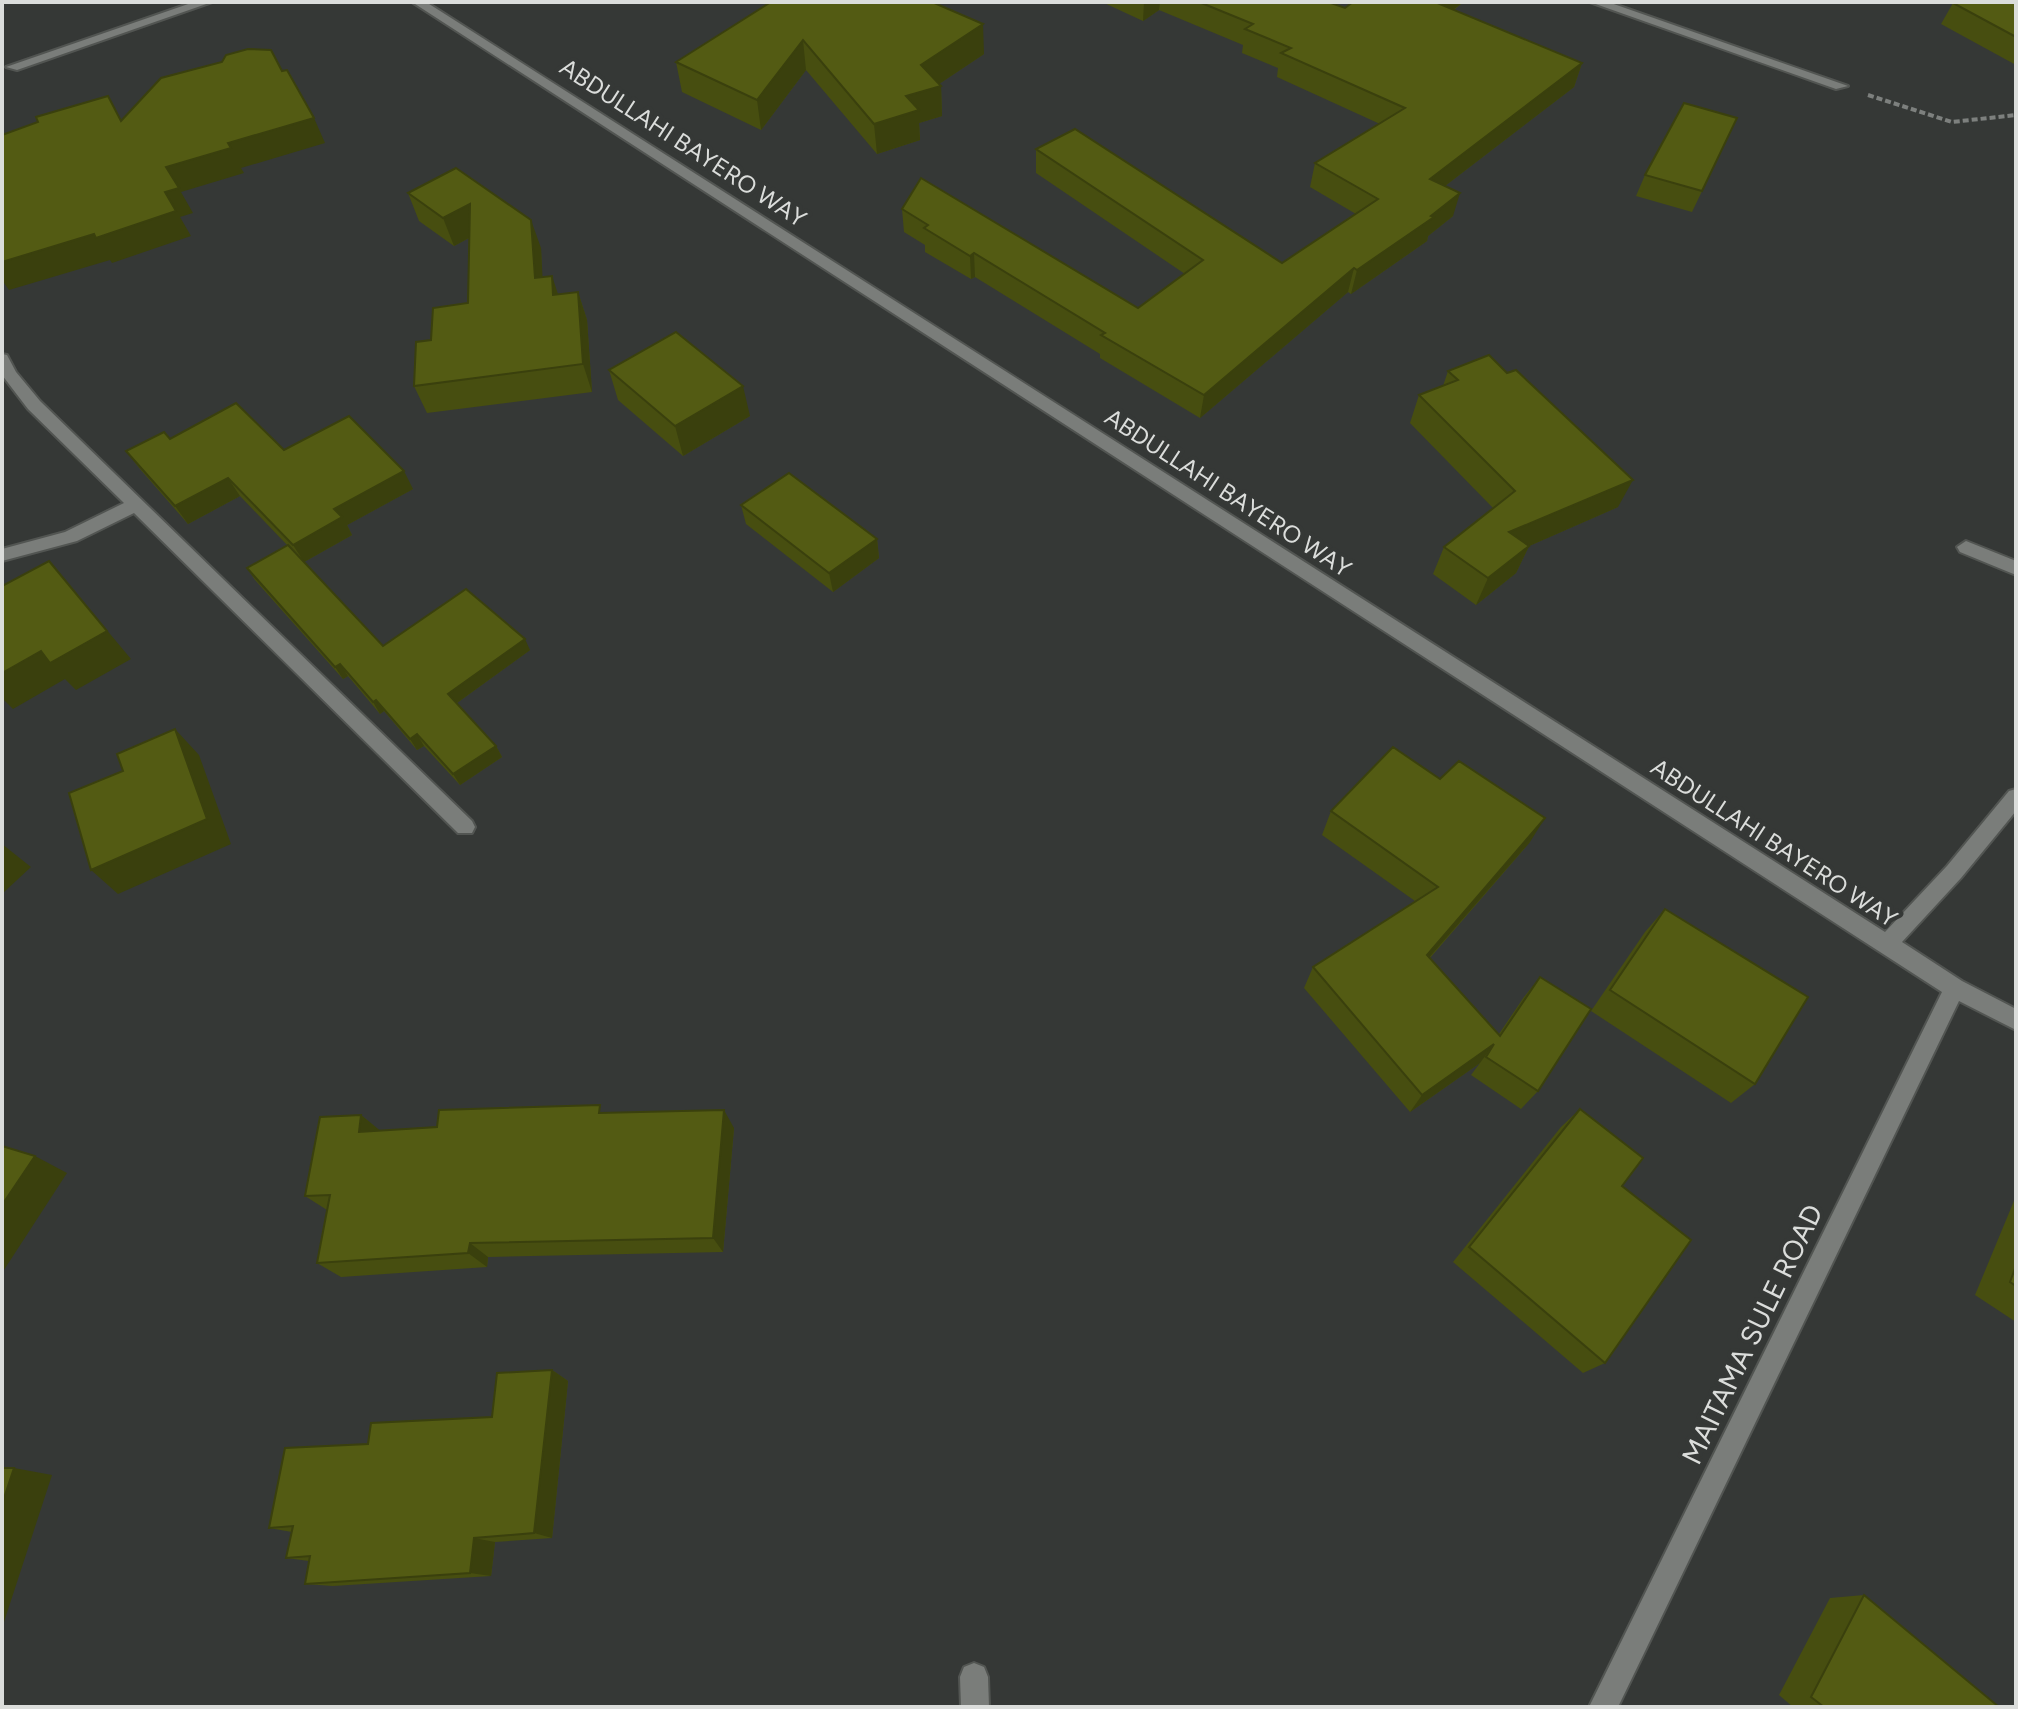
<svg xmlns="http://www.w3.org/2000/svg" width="2018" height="1709" viewBox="0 0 2018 1709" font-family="Figtree,sans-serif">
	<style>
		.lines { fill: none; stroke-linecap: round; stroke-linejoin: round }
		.minor-casing { stroke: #525552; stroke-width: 4 }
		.path { stroke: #7d807e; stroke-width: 4; stroke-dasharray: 6 3; stroke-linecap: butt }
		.minor { fill: #7a7d7a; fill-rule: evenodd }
		.wall { fill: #474e10 }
		.shaded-wall { fill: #3a400d }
		.building { fill: #535b13; stroke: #3a400d; stroke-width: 2 }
		.labels { text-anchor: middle; stroke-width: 8; stroke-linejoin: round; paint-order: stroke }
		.street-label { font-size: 24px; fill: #dbdddb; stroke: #353836 }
		.near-street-label { font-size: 28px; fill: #dbdddb; stroke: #353836 }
	</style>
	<rect width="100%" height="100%" fill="#353836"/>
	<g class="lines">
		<g class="minor-casing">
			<g id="minor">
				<polygon points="194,2 212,2 17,70 6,67"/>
				<polygon points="412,2 426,2 1885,932 1947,866 2009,791 2016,789 2016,811 1961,878 1902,942 1962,981 2016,1009 2016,1030 1959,1001 1618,1707 1589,1707 1942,992"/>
				<polygon points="1590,2 1608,2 1848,86 1836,89"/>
				<polygon points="2,354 7,355 16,372 40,401 472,821 475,827 472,833 458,833 134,513 77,541 2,561 2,549 65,532 124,503 28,409 2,375"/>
				<polygon points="1966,541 2016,561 2016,575 1960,552 1957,547"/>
				<polygon points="974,1663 984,1667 988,1677 989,1707 961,1707 960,1677 964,1667"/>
			</g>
		</g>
		<polyline class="path" points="1868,95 1952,122 2016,115"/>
		<use href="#minor" class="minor"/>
	</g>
	<g class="wall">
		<polygon points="771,2 984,54 939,84 941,86 942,116 919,123 920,140 877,154 806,70 761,130 682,92 676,62"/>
		<polygon points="1102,2 1328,2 1345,8 1353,2 1462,2 1461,4 1454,10 1582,63 1574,87 1445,186 1453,216 1428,236 1427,241 1351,294 1348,292 1200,418 1100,358 1100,354 975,277 971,279 925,252 925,245 904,232 902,209 1138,308 1185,274 1036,173 1036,149 1282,263 1356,214 1310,187 1315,163 1380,124 1277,77 1278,68 1242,53 1243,45 1159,10 1143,21"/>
		<polygon points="2016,2 2016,65 1941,24 1953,3"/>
		<polygon points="1737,118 1692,212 1636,196 1645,175"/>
		<polygon points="408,193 541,248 542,277 558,294 578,292 587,320 592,392 427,413 414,386 431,340 468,303 469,238 454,246 419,221"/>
		<polygon points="609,370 750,416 683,456 618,400"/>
		<polygon points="1448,371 1618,507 1529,546 1516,573 1476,605 1433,574 1444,547 1493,508 1410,423 1419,395 1443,386"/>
		<polygon points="170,439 413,489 347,525 352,535 304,562 383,646 530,650 457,703 496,746 502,757 460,785 424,746 417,750 384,711 380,714 348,676 343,679 255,580 247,568 288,546 240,496 188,524 140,469 126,451"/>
		<polygon points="741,505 877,539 879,558 833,592 746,524"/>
		<polygon points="1331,811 1530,842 1430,958 1499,1034 1524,997 1540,977 1538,1091 1521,1109 1471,1075 1480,1063 1410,1112 1304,988 1313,967 1415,901 1322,835"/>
		<polygon points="1665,909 1755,1084 1731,1103 1591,1011 1645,932"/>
		<polygon points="1580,1109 1605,1363 1583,1373 1453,1262 1561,1127"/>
		<polygon points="605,1113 734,1128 723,1252 488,1257 487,1267 341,1277 317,1263 327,1210 305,1196 361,1115 380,1131"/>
		<polygon points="2016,1196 2016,1322 1975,1295"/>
		<polygon points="552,1370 568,1381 552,1538 495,1542 491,1576 333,1586 305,1584 309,1561 286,1558 292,1532 269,1528 368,1444 492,1417"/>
		<polygon points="1864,1595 1999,1707 1793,1707 1779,1695 1830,1598"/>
	</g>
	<g class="shaded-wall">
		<polygon points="1144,2 1160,2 1159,10 1143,21"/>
		<polygon points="1438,2 1462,2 1461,4 1431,26"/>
		<polygon points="983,24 984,54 933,88 941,86 942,116 919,123 920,140 877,154 874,124 906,96 921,65"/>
		<polygon points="803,40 806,70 761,130 757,100"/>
		<polygon points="1582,63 1574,87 1424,202 1430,179"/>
		<polygon points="314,118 325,143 241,168 244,173 181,192 193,213 180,217 191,236 112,263 110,260 9,290 2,280 2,262 165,192 166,167 228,143"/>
		<polygon points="1460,193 1453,216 1428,236 1427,241 1351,294 1357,270 1431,216"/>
		<polygon points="470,204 480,232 454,246 443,218"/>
		<polygon points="531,220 541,248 544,305 535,278"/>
		<polygon points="974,253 975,277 971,279 970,256"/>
		<polygon points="1354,268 1348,292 1200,418 1204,395"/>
		<polygon points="552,276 561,303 553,295"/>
		<polygon points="578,292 587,320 592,392 583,364"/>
		<polygon points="743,386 750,416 683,456 675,426"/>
		<polygon points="404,471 413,489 347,525 352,535 304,562 293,545 334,509"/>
		<polygon points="228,478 240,496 188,524 175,506"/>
		<polygon points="1633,480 1618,507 1497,560 1509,532"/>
		<polygon points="877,539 879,558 833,592 829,573"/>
		<polygon points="1529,546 1516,573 1476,605 1488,578"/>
		<polygon points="49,561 131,659 76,690 65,679 13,709 2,698 2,673"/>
		<polygon points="525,639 530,650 454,705 448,694"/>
		<polygon points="340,664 348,676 343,679 335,667"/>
		<polygon points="376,700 384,711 380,714 373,702"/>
		<polygon points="175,729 199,755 231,844 118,894 91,870"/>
		<polygon points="417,734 424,746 417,750 410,739"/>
		<polygon points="496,746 502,757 460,785 453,774"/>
		<polygon points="1545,818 1530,842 1414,975 1427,955"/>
		<polygon points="2,844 31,867 2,894"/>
		<polygon points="1494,1044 1480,1063 1410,1112 1422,1095"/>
		<polygon points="724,1110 734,1128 723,1252 713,1238"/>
		<polygon points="361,1115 383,1133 359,1132"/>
		<polygon points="35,1156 67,1173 2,1273 2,1205"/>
		<polygon points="470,1243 488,1257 487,1267 468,1253"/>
		<polygon points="552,1370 568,1381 552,1538 534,1533"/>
		<polygon points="14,1468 52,1475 2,1628 2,1504"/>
		<polygon points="474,1538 495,1542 491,1576 470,1573"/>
	</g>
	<g class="building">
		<polygon points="771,2 932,2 983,24 921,65 941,86 906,96 919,110 874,124 803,40 757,100 676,62"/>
		<polygon points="1199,2 1328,2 1345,8 1353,2 1438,2 1437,3 1582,63 1430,179 1460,193 1431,216 1434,217 1357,270 1354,268 1204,395 1101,335 1105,333 974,253 970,256 924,228 928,225 902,209 921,178 1138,308 1203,260 1036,149 1075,129 1282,263 1378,199 1315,163 1405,108 1281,53 1291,48 1245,29 1253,24"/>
		<polygon points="1955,2 2016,2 2016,37 1953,3"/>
		<polygon points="248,49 271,50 282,71 287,70 314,118 228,143 231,148 166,167 179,188 165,192 176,211 96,238 94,234 2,262 2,135 38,122 36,117 108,96 121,121 161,78 222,62 226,55"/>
		<polygon points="1684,103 1737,118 1702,191 1645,175"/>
		<polygon points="456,168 531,220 535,278 552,276 553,295 578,292 583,364 414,386 416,342 431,340 433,308 468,303 470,204 443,218 408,193"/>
		<polygon points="676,332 743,386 675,426 609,370"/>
		<polygon points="1489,355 1507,373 1516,370 1633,480 1509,532 1529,546 1488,578 1444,547 1515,491 1419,395 1458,380 1448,371"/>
		<polygon points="236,403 284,450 349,416 404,471 334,509 342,517 293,545 228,478 175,506 126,451 164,432 170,439"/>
		<polygon points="789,473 877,539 829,573 741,505"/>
		<polygon points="288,545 383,646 466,589 525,639 448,694 496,746 453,774 417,734 410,739 376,700 373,702 340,664 335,667 247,568"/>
		<polygon points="49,561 107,631 50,663 41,651 2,673 2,586"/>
		<polygon points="175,729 207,819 91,870 69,793 123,771 117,754"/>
		<polygon points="1393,747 1440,779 1459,761 1545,818 1427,955 1500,1036 1540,977 1591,1009 1538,1091 1486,1057 1494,1044 1422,1095 1313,967 1438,887 1331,811"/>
		<polygon points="1665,909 1808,997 1755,1084 1610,990"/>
		<polygon points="600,1105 599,1113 724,1110 713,1238 470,1243 468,1253 317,1263 330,1195 305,1196 320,1117 361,1115 359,1132 437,1127 439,1110"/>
		<polygon points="1580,1109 1643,1158 1622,1186 1691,1240 1605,1363 1469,1247"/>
		<polygon points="2,1146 35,1156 2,1205"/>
		<polygon points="2016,1266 2016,1286 2010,1282"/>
		<polygon points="552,1370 534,1533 474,1538 470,1573 305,1584 310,1556 286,1558 293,1526 269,1528 285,1448 368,1444 371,1423 492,1417 497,1373"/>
		<polygon points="2,1468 14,1468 2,1504"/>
		<polygon points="1864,1595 1999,1707 1824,1707 1811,1697"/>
	</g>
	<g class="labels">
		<g class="street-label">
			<text transform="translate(683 143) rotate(33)" y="8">ABDULLAHI BAYERO WAY</text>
			<text transform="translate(1228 493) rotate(33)" y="8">ABDULLAHI BAYERO WAY</text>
			<text transform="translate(1774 843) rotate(33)" y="8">ABDULLAHI BAYERO WAY</text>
		</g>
		<g class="near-street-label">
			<text transform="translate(1752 1334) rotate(-64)" y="10">MAITAMA SULE ROAD</text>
		</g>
	</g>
	<rect width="2018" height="1709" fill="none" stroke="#dbdddb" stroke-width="8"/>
</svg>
